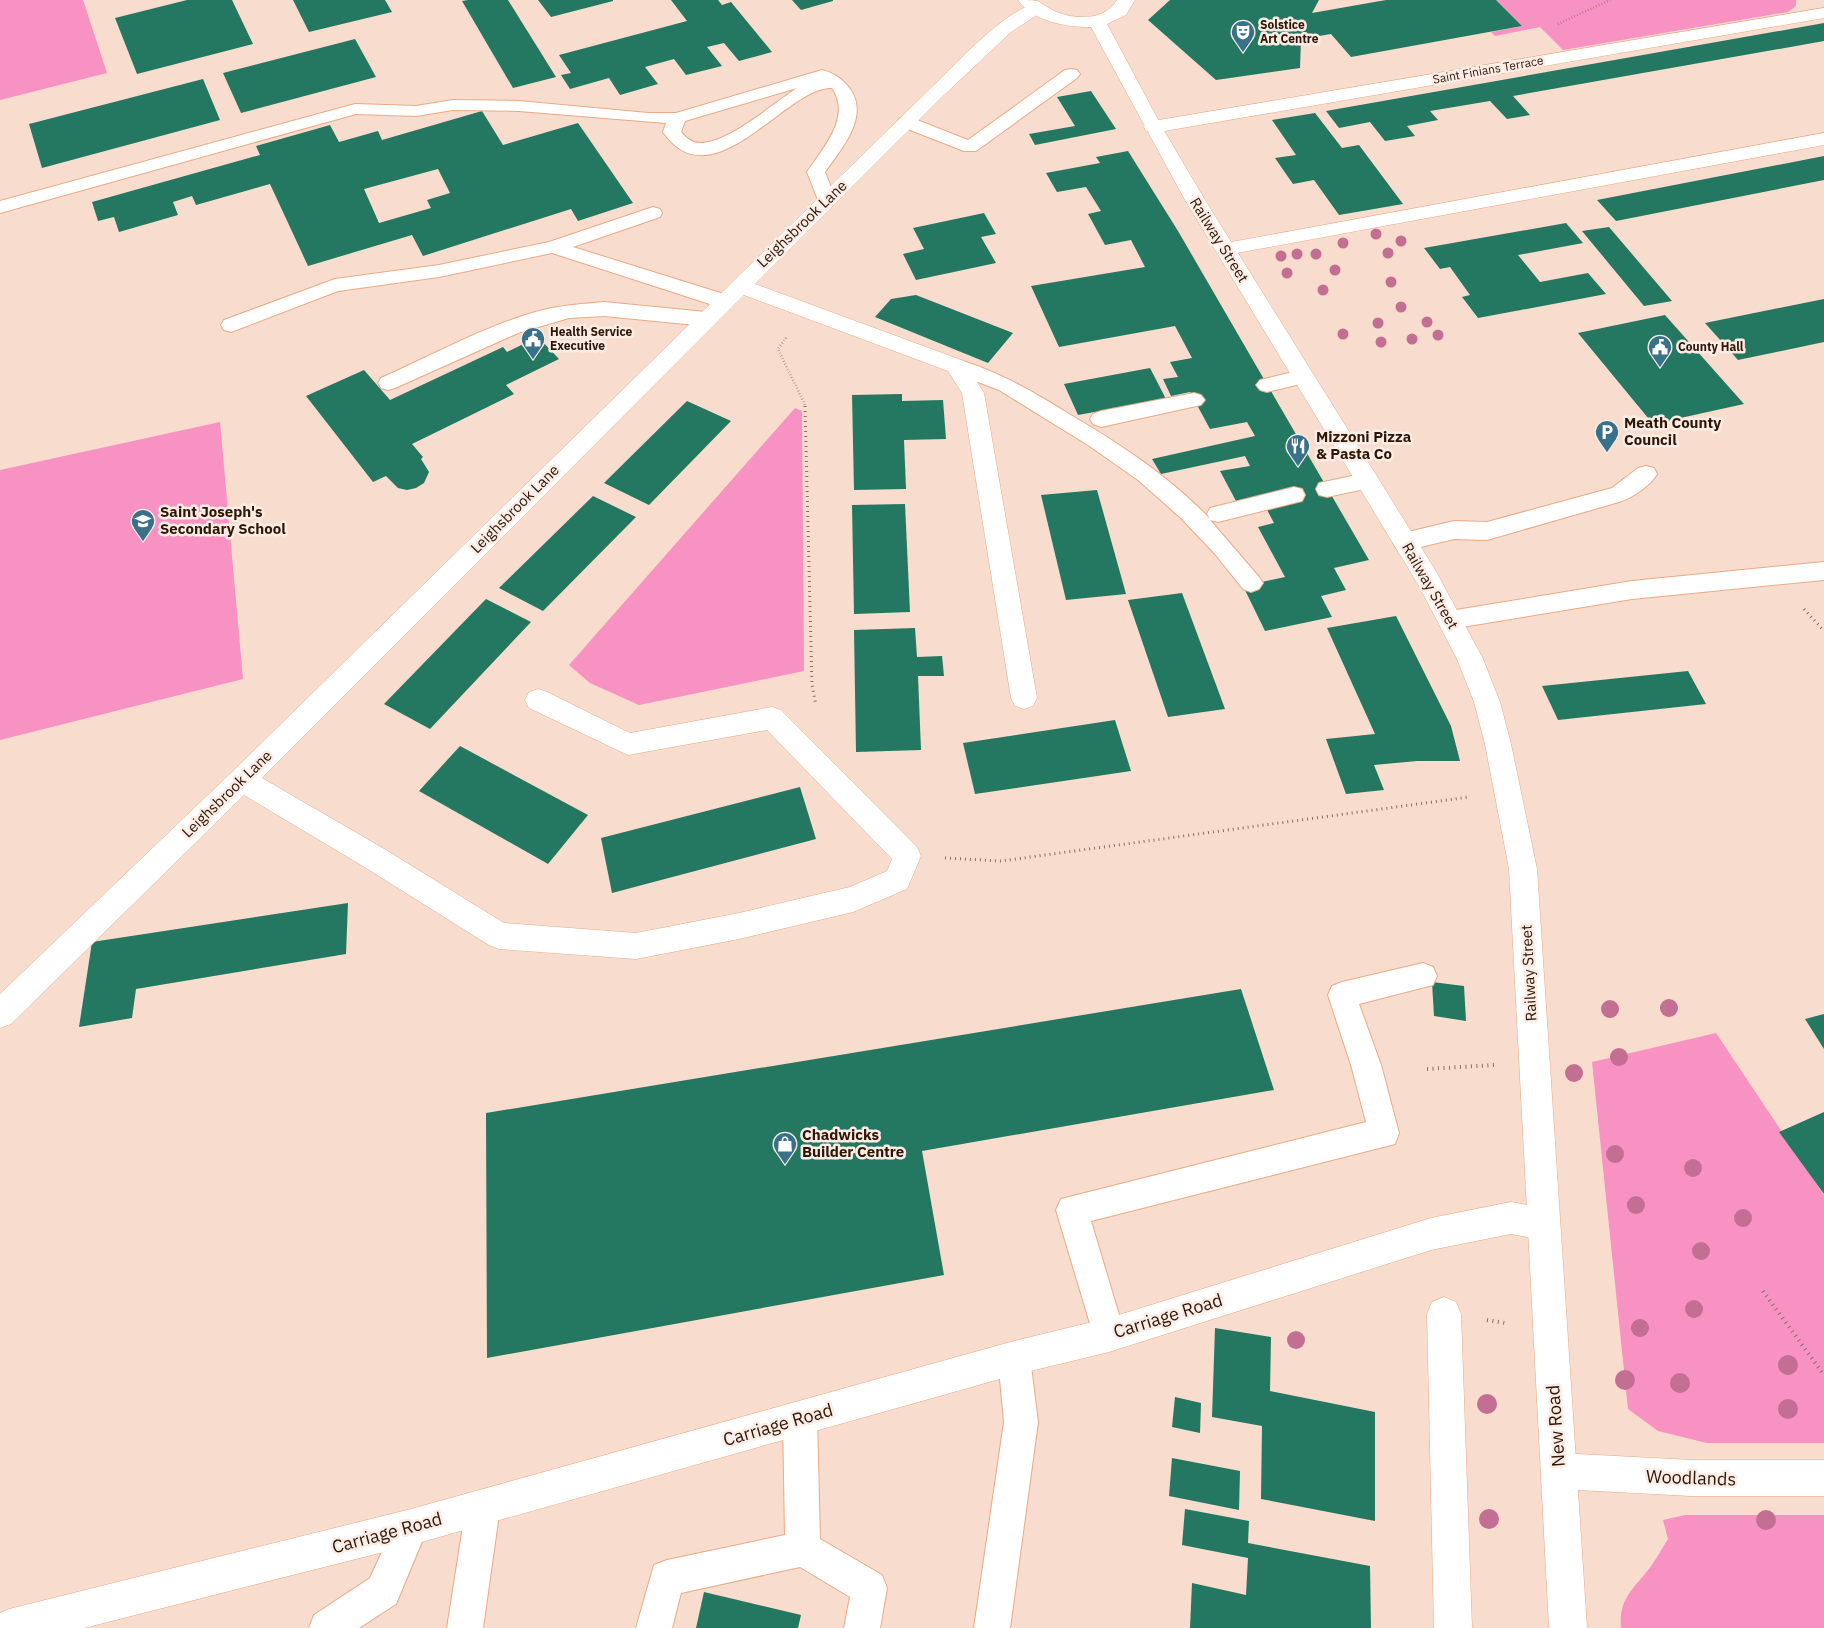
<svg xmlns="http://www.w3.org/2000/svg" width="1824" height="1628" viewBox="0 0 1824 1628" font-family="'IBM Plex Sans',sans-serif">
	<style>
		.green { fill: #f792c2 }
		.building { fill: #247760; fill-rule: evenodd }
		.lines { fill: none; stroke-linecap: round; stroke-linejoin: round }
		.service-casing { stroke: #ebaa84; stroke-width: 2 }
		.minor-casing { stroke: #ebaa84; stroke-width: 1 }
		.tertiary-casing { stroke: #ebaa84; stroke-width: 1 }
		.secondary-casing { stroke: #ebaa84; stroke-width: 1 }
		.path-far2 { stroke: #8a7061; stroke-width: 2.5; stroke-dasharray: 0.5 2.5; stroke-linecap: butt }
		.path-far1 { stroke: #8a7061; stroke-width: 3; stroke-dasharray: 1 4; stroke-linecap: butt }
		.path { stroke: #8a7061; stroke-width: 4; stroke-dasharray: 1 4.5; stroke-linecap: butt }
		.service { fill: #fff; fill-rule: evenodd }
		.minor { fill: #fff; fill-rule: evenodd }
		.tertiary { fill: #fff; fill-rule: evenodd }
		.secondary { fill: #fff; fill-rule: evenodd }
		.tree { fill: #c36f93 }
		.labels { text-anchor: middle; stroke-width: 5; stroke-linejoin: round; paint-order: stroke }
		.far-poi-label { font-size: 12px; font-weight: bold; fill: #2e1607; stroke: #fbede5; text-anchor: start }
		.far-street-label { font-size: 12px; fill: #2e1607; stroke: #fbede5 }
		.street-label { font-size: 15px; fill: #2e1607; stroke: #fbede5 }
		.poi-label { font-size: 15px; font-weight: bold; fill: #2e1607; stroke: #fbede5; text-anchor: start }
		.near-street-label { font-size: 18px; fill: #2e1607; stroke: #fbede5 }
	</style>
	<rect width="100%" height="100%" fill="#f8dccd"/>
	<g class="green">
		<polygon points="0,0 83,0 107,73 0,100"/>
		<polygon points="1496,0 1796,0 1796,6 1788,12 1563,50 1540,27 1495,36 1491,32 1522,26"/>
		<polygon points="795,408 802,411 804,671 639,705 590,683 569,665"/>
		<polygon points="220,422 243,679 0,740 0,470"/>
		<polygon points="1716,1033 1824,1195 1824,1443 1707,1443 1658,1431 1628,1409 1592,1062"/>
		<path d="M 1685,1515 L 1824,1515 L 1824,1628 L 1621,1628 C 1618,1598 1635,1588 1651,1566 C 1657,1558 1662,1548 1668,1539 L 1663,1520 Z"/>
	</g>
	<g class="building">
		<polygon points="187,0 232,0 253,44 137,74 115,18"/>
		<polygon points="293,0 385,0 392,12 309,32"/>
		<polygon points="468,0 508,0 556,77 513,88 462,1"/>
		<polygon points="538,0 613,0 613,1 551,17"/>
		<polygon points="671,0 718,0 722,5 731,2 772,52 739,61 724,43 707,47 722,66 686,75 674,59 645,67 658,84 620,95 609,78 570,89 561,75 571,73 559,55 687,21"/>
		<polygon points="792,0 833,0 833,1 801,10"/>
		<polygon points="1170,0 1319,0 1312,13 1386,0 1496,0 1522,26 1351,57 1331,34 1301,39 1300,68 1216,80 1148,20"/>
		<polygon points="1824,23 1824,41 1513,96 1530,115 1507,119 1490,101 1430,111 1438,120 1407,126 1415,136 1385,141 1370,122 1339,128 1326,111"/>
		<polygon points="355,39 376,77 241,113 223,73"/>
		<polygon points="203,79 220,120 42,168 29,124"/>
		<polygon points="1091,91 1116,129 1035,145 1029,134 1075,126 1057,97"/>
		<path d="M 482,111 L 503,145 L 578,123 L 633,203 L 578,221 L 571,209 L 423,256 L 412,235 L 308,266 L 270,184 L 196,205 L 192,196 L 173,202 L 178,215 L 119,232 L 114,217 L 98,221 L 92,202 L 260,155 L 256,146 L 330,125 L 339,142 L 378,131 L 382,140 ZM 438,169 L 450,193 L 427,200 L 431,208 L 379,223 L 364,189 Z"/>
		<polygon points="1315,113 1342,148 1359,145 1403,204 1339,215 1314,180 1293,184 1275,158 1296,155 1272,120"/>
		<polygon points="1128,151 1178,231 1369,560 1334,568 1346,590 1321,596 1332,617 1265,631 1243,586 1285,577 1258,527 1274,523 1265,506 1290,490 1236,501 1220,471 1250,466 1245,456 1161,474 1152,459 1255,436 1247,422 1210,429 1190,392 1171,396 1163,379 1178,377 1170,362 1192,358 1175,326 1059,347 1031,286 1145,267 1131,240 1105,245 1088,214 1101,211 1086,187 1057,192 1046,173 1100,163 1096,157"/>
		<polygon points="1824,156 1824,180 1616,221 1597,200"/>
		<polygon points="984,213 996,234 981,237 996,263 916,280 903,254 924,249 913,228"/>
		<polygon points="1566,223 1583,243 1518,255 1540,282 1588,273 1606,294 1478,318 1462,297 1470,295 1450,267 1440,269 1424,248"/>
		<polygon points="1609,227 1672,301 1644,306 1582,231"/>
		<polygon points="916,295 1013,333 988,363 875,317 891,299"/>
		<polygon points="1824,299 1824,342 1738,360 1705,323"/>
		<polygon points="1665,315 1744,404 1653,424 1578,333"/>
		<polygon points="538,337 559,359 506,385 514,394 412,444 423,457 421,459 429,472 424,483 416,488 407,490 398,488 386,476 373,482 306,396 364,370 390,400 503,347 507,352"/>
		<polygon points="1150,368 1166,399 1078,415 1064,384"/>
		<polygon points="902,394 902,401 943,400 946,439 904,440 906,489 854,490 852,395"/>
		<polygon points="687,401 731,421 649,505 604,483"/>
		<polygon points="1097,490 1126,594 1066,600 1041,495"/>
		<polygon points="593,496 636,517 543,611 499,588"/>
		<polygon points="905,504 910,612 854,614 852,505"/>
		<polygon points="1182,593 1225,709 1168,717 1128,600"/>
		<polygon points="486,599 531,622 430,729 384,704"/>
		<polygon points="1396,616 1451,726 1460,761 1417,761 1374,765 1384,790 1346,794 1326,739 1375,734 1327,628"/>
		<polygon points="915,628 917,657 942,656 944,676 918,676 921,750 856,752 854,630"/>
		<polygon points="1688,671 1706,704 1558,720 1542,686"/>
		<polygon points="1115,720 1131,771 975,794 963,743"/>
		<polygon points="460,746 588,815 548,864 419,791"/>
		<polygon points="800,787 816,839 612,893 601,838"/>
		<polygon points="348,903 346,954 136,989 132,1018 79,1027 92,942"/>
		<polygon points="1432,982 1464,986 1466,1021 1434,1016"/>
		<polygon points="1241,989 1274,1090 922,1151 944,1275 487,1358 486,1113"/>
		<polygon points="1824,1014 1824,1049 1805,1019"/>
		<polygon points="1824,1112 1824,1194 1779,1132"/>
		<polygon points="1215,1328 1271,1337 1270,1391 1375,1412 1375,1521 1261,1499 1262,1426 1212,1417"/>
		<polygon points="1175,1397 1201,1403 1200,1433 1172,1427"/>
		<polygon points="1172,1458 1240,1471 1239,1510 1169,1496"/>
		<polygon points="1185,1509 1249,1521 1248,1543 1370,1566 1371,1628 1190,1628 1192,1583 1246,1595 1248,1558 1182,1545"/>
		<polygon points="704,1592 801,1615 798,1628 696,1628"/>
	</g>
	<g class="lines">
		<g class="service-casing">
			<g id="service">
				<polygon points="1071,69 1077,70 1080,74 1077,78 976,151 964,151 900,126 897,122 900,118 912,118 968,140 1065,70"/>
				<path d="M 822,70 C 834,73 843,79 850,89 C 870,117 841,149 825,172 L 836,200 L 834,204 L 820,204 L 818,200 L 807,172 C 823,148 852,117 832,88 C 786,86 713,204 663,132 L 666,123 L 519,111 L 453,110 L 416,116 L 356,114 L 0,213 L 0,201 L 355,104 L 416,106 L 453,100 L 519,101 L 648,113 L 676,113 ZM 797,88 C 772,104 729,143 700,143 C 692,143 686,138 681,132 L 685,121 Z"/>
				<polygon points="653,207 660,209 662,213 660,217 573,247 730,296 733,301 730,306 723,308 716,306 552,253 439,277 338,291 231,332 224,330 221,325 224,320 335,279 439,265 549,242"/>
				<path d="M 604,302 L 706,312 L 713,314 L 716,319 L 713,324 L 706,326 L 604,316 L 569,318 L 518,333 L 395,388 L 388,390 L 381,388 L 378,383 L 381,378 C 433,355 488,324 543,310 C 563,305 583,304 604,302 Z"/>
				<path d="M 956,359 C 998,371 1032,391 1069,414 C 1120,444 1169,476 1210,519 L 1207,514 L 1210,508 L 1294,487 L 1302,489 L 1305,495 L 1302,501 L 1218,522 L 1210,520 L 1259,577 L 1263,583 L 1259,589 L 1251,592 L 1243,589 L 1215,554 L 1181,518 L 1138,480 L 1088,445 L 999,390 L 949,371 L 946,366 L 949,361 Z"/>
				<polygon points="1302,370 1309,372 1312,377 1309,382 1267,392 1260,390 1256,385 1260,380"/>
				<polygon points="1194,393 1201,395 1205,400 1201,405 1101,427 1093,424 1090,419 1093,414 1101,411"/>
				<path d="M 1646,466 L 1654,468 L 1657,474 C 1650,486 1632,498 1619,502 L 1487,540 L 1454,539 L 1404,551 L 1396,548 L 1393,542 L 1396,536 L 1404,533 L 1454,521 L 1487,522 L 1612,488 L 1638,468 Z"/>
				<polygon points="1366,473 1374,475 1377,481 1374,487 1327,497 1319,495 1316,489 1319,483"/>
				<polygon points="1824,562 1824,580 1632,599 1450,629 1442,627 1438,620 1442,613 1450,611 1632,581"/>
				<polygon points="1423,963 1433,967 1437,976 1433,985 1359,1004 1381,1065 1399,1133 1395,1144 1091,1221 1125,1335 1121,1347 1109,1351 1097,1347 1056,1210 1061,1199 1366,1122 1351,1065 1328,995 1332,986 1342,982"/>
				<polygon points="1014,1342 1026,1346 1030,1358 1038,1422 1010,1628 974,1628 1004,1422 998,1358 1002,1346"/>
				<polygon points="800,1402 812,1407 817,1419 820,1539 882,1575 887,1588 880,1628 844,1628 850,1597 800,1567 681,1593 672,1628 636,1628 654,1565 667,1560 785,1535 783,1419 788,1407"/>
				<polygon points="483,1490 495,1495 500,1507 483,1628 447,1628 466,1507 471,1495"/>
				<polygon points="411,1510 423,1515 428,1527 396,1604 359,1628 309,1628 314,1615 370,1578 399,1515"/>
			</g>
		</g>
		<g class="minor-casing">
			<g id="minor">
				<path d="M 1034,4 L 1040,5 L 1043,9 L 1040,13 L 1011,32 L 944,95 L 755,284 L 964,361 L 984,393 L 1037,698 L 1033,706 L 1024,709 L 1015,706 L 1011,698 L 962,393 L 948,371 L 744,295 L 262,778 L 386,850 L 504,923 L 636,933 L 739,913 L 850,887 L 887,871 L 892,859 L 767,730 L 628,755 L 529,708 L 525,700 L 529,692 L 538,689 L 547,692 L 630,733 L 772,707 L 781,710 L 917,847 L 921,856 L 907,889 L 853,912 L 739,939 L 636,959 L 499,949 L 489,945 L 366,868 L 244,795 L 11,1024 L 0,1028 L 0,994 L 232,772 L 932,87 C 956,64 1003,12 1034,4 Z"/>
				<polygon points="1824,8 1824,18 1153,133 1146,131 1144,127 1146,123 1153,121"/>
				<polygon points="1824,133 1824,145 1226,255 1219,254 1216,249 1219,244 1226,243"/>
				<polygon points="1444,1297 1456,1302 1461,1314 1472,1628 1434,1628 1427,1314 1432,1302"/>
				<polygon points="1559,1453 1691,1460 1824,1460 1824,1496 1691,1496 1559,1489 1546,1484 1541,1471 1546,1458"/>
			</g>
		</g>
		<g class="tertiary-casing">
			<polygon id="tertiary" points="1511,1202 1543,1208 1555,1212 1559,1224 1555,1236 1543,1240 1511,1234 1431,1250 1109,1352 1014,1375 411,1545 84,1628 0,1628 0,1613 9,1609 411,1509 1014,1341 1109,1318 1431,1218"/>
		</g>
		<g class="secondary-casing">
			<path id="secondary" d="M 1018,0 C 1024,0 1033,0 1038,1 C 1043,4 1048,8 1054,11 C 1075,20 1105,21 1117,0 L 1135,0 L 1126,15 L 1107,24 L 1162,127 L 1205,200 L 1437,573 L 1483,659 L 1500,702 L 1511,744 L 1537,869 L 1587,1628 L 1549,1628 L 1509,869 L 1485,744 L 1474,702 L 1457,659 L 1419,586 L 1185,200 L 1091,27 C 1066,27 1034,22 1018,0 Z"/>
		</g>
		<g class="path-far2">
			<polyline points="1558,24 1610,0"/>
			<polyline points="786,338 778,349 806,407"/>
		</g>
		<g class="path-far1">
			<polyline points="805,406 812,685 816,705"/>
			<polyline points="1804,609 1824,631"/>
			<polyline points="945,858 1001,861 1469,797"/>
		</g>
		<g class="path">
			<polyline points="1427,1069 1494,1065"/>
			<polyline points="1763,1291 1824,1375"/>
			<polyline points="1487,1320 1505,1323"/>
		</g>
		<use href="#service" class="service"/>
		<use href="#minor" class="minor"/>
		<use href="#tertiary" class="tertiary"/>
		<use href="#secondary" class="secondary"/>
	</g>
	<g class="tree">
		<circle cx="1376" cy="234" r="5.5"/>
		<circle cx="1401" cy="241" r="5.5"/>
		<circle cx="1343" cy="243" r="5.5"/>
		<circle cx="1388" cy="253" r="5.5"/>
		<circle cx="1297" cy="254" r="5.5"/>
		<circle cx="1316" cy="254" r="5.5"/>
		<circle cx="1281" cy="256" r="5.5"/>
		<circle cx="1335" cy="270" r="5.5"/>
		<circle cx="1287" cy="273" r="5.5"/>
		<circle cx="1391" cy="282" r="5.5"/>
		<circle cx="1323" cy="290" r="5.5"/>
		<circle cx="1401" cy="307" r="5.5"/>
		<circle cx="1427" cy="322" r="5.5"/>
		<circle cx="1378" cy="323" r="5.5"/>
		<circle cx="1343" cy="334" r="5.5"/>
		<circle cx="1438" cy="335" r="5.5"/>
		<circle cx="1412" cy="339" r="5.5"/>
		<circle cx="1381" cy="342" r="5.5"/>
		<circle cx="1669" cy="1008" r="9"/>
		<circle cx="1610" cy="1009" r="9"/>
		<circle cx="1619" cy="1057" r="9"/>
		<circle cx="1574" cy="1073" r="9"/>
		<circle cx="1615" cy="1154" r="9"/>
		<circle cx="1693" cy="1168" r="9"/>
		<circle cx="1636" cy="1205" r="9"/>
		<circle cx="1743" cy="1218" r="9"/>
		<circle cx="1701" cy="1251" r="9"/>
		<circle cx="1694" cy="1309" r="9"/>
		<circle cx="1640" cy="1328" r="9"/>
		<circle cx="1296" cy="1340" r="9"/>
		<circle cx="1788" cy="1365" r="10"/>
		<circle cx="1625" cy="1380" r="10"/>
		<circle cx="1680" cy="1383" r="10"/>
		<circle cx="1487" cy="1404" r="10"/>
		<circle cx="1788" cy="1409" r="10"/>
		<circle cx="1489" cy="1519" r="10"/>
		<circle cx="1766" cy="1520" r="10"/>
	</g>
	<defs>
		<g id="theatre-pin" transform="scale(1.25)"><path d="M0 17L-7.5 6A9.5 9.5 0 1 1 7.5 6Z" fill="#39718b" stroke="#fbede5"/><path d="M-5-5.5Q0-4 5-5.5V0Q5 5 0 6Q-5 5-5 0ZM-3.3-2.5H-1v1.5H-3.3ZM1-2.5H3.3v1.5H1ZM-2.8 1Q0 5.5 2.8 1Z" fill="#fff"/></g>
		<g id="civic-pin" transform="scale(1.25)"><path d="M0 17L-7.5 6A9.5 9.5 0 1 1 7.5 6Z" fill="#39718b" stroke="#fbede5"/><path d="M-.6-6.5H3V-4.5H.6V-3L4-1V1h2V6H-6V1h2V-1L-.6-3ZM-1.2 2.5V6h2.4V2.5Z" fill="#fff"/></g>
		<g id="parking-pin" transform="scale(1.25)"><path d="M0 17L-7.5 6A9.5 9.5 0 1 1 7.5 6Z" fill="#39718b" stroke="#fbede5"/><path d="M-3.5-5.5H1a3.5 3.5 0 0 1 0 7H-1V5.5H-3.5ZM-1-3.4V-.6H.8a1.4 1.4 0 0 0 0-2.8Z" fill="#fff"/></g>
		<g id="restaurant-pin" transform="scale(1.25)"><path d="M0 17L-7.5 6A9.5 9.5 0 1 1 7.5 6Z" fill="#39718b" stroke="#fbede5"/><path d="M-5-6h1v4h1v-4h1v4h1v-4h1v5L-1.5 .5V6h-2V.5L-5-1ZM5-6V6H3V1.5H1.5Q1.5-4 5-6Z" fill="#fff"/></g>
		<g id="school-pin" transform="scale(1.25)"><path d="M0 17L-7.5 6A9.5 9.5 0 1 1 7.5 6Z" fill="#39718b" stroke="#fbede5"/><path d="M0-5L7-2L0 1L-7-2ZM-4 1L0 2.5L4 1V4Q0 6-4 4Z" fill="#fff"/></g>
		<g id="shop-pin" transform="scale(1.25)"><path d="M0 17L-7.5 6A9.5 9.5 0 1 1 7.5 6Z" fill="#39718b" stroke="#fbede5"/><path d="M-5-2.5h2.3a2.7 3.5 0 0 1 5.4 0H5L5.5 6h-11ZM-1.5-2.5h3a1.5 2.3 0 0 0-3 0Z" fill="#fff"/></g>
	</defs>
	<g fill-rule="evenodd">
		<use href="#theatre-pin" x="1243" y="32"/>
		<use href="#civic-pin" x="533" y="339"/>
		<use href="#civic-pin" x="1660" y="347"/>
		<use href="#parking-pin" x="1607" y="432"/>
		<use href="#restaurant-pin" x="1298" y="446"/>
		<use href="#school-pin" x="143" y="521"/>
		<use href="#shop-pin" x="785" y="1144"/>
	</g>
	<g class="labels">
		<g class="far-poi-label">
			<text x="1260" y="29">Solstice<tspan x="1260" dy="14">Art Centre</tspan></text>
			<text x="550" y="336">Health Service<tspan x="550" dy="14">Executive</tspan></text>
			<text x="1678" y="351">County Hall</text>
		</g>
		<g class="far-street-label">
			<text transform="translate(1488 70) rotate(-10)" y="4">Saint Finians Terrace</text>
		</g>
		<g class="street-label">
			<text transform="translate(802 224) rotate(-44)" y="5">Leighsbrook Lane</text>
			<text transform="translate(1219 240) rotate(58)" y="5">Railway Street</text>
			<text transform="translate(515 509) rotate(-45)" y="5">Leighsbrook Lane</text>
			<text transform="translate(1430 586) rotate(60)" y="5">Railway Street</text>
			<text transform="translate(227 794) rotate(-44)" y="5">Leighsbrook Lane</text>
			<text transform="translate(1529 973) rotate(-93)" y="5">Railway Street</text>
		</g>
		<g class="poi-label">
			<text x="1624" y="428">Meath County<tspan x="1624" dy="17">Council</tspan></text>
			<text x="1316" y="442">Mizzoni Pizza<tspan x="1316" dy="17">&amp; Pasta Co</tspan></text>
			<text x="160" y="517">Saint Joseph's<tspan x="160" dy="17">Secondary School</tspan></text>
			<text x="802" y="1140">Chadwicks<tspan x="802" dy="17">Builder Centre</tspan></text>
		</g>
		<g class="near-street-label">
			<text transform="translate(1168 1316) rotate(-17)" y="6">Carriage Road</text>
			<text transform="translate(778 1425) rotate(-16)" y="6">Carriage Road</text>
			<text transform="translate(1556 1426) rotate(-94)" y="6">New Road</text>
			<text transform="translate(1691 1478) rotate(2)" y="6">Woodlands</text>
			<text transform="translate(387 1533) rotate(-15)" y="6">Carriage Road</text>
		</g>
	</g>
</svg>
